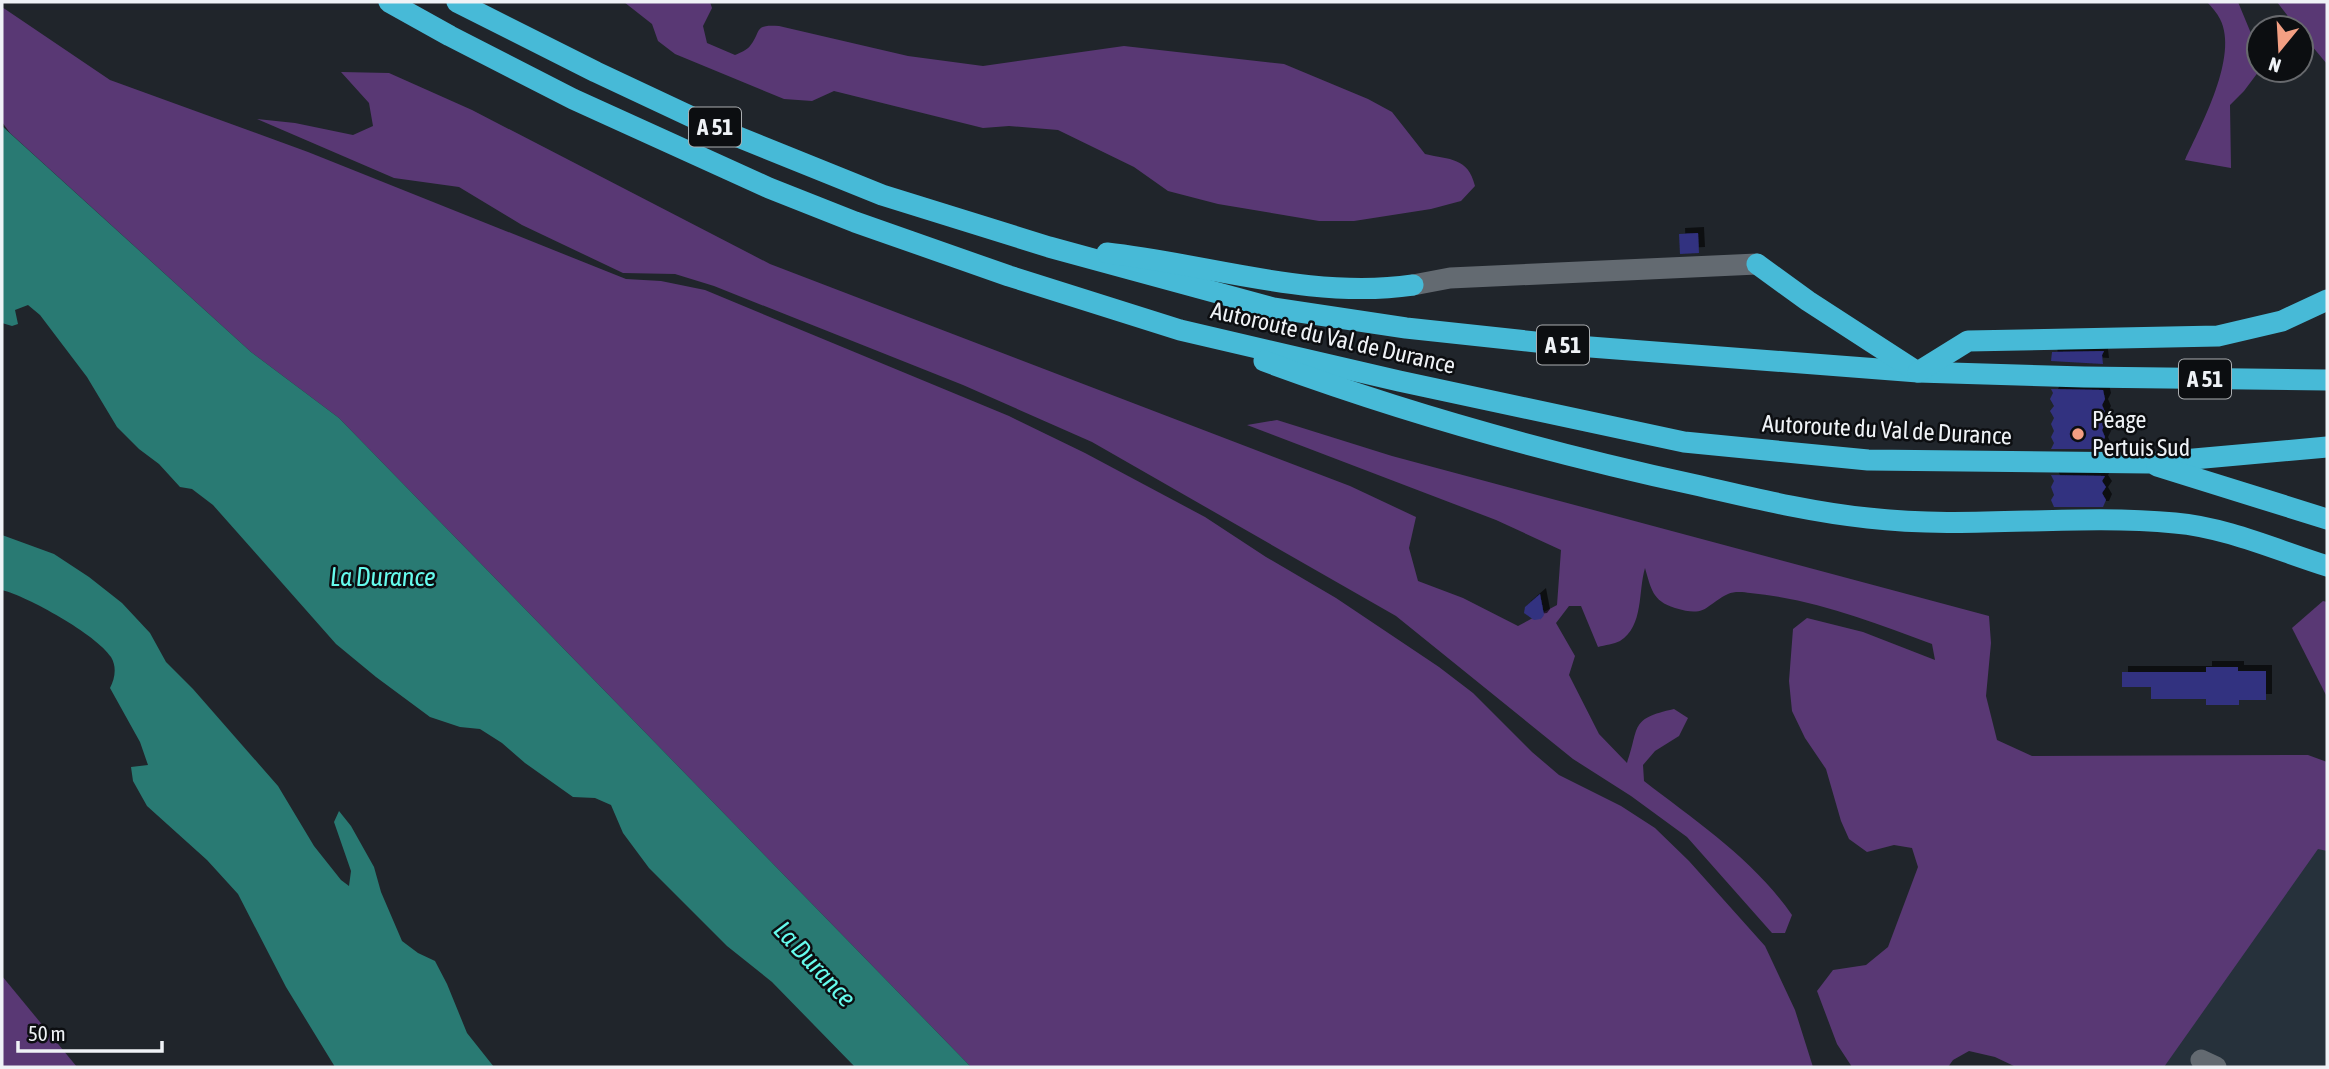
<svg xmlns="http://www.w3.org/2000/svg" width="2329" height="1069" viewBox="0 0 2329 1069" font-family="'Asap Condensed',sans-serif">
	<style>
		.built { fill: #26313b }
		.green { fill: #593874 }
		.water { fill: #297a73 }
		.building { fill: #313180; filter: url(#shadow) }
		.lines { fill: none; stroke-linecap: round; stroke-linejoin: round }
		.minor { stroke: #636a71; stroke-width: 21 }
		.highway { stroke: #47bad7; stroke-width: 21 }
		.poi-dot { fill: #f39f83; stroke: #0c0e11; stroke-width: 2.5 }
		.labels { text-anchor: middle; stroke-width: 5; stroke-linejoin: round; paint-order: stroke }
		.shield { fill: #0c0e11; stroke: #abaeb1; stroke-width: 2 }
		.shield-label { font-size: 23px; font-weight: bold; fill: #eff2f6 }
		.street-label { font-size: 24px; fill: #eff2f6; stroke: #0c0e11 }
		.poi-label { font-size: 24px; fill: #eff2f6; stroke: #0c0e11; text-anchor: start }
		.water-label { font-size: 26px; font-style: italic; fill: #66fbed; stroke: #0c0e11 }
	</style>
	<defs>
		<filter id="shadow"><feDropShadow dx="6" dy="-6" stdDeviation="0" flood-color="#0009"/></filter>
	</defs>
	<rect width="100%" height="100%" fill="#20252b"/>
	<polygon class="built" points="2327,825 2327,1067 2151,1067"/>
	<g class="green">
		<path d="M 624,2 L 710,2 L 712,8 L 703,26 L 707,43 L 735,55 C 740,53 747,50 750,46 C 762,31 753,24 779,26 L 908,56 L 983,66 L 1124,46 L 1284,64 L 1368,99 L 1392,112 L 1425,154 C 1450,160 1468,157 1475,186 L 1461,201 L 1431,209 L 1354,221 L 1319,221 L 1218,204 L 1168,191 L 1134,167 L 1058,130 L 1009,126 L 983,128 L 834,91 L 812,101 L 784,99 L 675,54 L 658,41 L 652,24 Z"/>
		<path d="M 2207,2 L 2238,2 L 2255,43 L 2259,71 L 2244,91 L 2230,105 L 2231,168 L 2185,160 C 2201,125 2239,56 2220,19 C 2217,13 2212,7 2207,2 Z"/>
		<polygon points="2277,2 2327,2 2327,64 2301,33 2301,28 2297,28"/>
		<polygon points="2,7 110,80 308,152 626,279 661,281 705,290 1009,416 1085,453 1205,517 1266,557 1336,598 1439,667 1473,693 1532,752 1559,775 1621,806 1655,828 1689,861 1765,946 1795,1010 1813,1067 971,1067 339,418 251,352 10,133 2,122"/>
		<path d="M 341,72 L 389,73 L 472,110 L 770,264 L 1350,486 L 1416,517 L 1409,548 L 1418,581 L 1463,598 L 1518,626 L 1557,605 L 1561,550 L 1496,520 L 1247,425 L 1277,420 L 1392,456 L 1989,616 L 1991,643 L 1986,696 L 1997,740 L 2032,756 L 2308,755 L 2327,762 L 2327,851 L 2318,849 L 2164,1067 L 2016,1067 L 1995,1057 L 1969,1051 L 1953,1060 L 1948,1067 L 1852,1067 L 1837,1044 L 1817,991 L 1833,970 L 1866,965 L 1888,947 L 1918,867 L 1912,848 L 1894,845 L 1867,852 L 1849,839 L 1841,821 L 1826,769 L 1805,738 L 1792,711 L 1789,681 L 1793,629 L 1807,618 L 1863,632 L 1935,660 L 1932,644 C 1873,622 1813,599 1750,593 C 1744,592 1734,591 1728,594 C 1705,605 1707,618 1675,608 C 1652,601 1651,588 1645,568 C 1638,591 1644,626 1620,641 C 1614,644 1605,645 1598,647 L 1581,606 L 1569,606 L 1556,623 L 1575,656 L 1569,675 L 1599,734 L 1627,763 C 1640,726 1629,719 1674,709 L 1688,718 L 1679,736 L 1655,751 L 1643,765 L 1644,781 C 1697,822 1754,860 1792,915 L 1785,933 L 1772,933 L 1687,837 L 1631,796 L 1573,759 L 1396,616 L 1092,442 L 963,385 L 714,286 L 675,274 L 623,273 L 522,225 L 459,187 L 394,178 L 257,119 L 295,123 L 353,135 L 373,126 L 369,103 Z"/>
		<polygon points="2323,601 2327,602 2327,697 2292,628"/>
		<polygon points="2,976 77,1067 2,1067"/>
	</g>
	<g class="water">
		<polygon points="2,126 251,352 339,418 971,1067 855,1067 772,982 727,946 649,868 623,833 611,805 595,798 573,797 525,763 502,743 480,729 460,727 430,717 376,677 336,644 213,505 192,489 180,487 159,464 139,449 117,427 87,377 40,315 28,305 15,310 18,324 12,326 2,323"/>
		<path d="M 2,535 L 54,554 L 89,577 L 122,603 L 150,633 L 166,662 L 193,689 L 278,786 L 314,846 L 341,880 L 349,886 L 351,871 L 334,822 L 339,811 L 351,826 L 374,867 L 381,892 L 402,941 L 418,953 L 435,961 L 447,984 L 467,1033 L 494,1067 L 335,1067 L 286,987 L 238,894 L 207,860 L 147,806 L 133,781 L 131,767 L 148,765 L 140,742 L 110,688 C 115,678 117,667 111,657 C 97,635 27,596 2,590 Z"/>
	</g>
	<g class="building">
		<polygon points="1698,233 1699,253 1680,254 1679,234"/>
		<polygon points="2104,351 2102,355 2103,364 2051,361 2052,352"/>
		<polygon points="2051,389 2103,390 2105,399 2102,405 2105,412 2102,418 2105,424 2102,430 2105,437 2102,443 2105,449 2051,449 2054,443 2051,437 2054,431 2051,424 2054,418 2050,411 2054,406 2050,399 2053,393"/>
		<polygon points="2051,475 2105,476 2102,481 2106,487 2102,493 2106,500 2103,507 2054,507 2051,500 2054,495 2051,487 2054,481"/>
		<polygon points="1540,594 1544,615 1541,619 1534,620 1524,613 1525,607"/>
		<polygon points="2206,667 2238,667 2238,671 2266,671 2266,700 2239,700 2239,705 2206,705 2206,699 2151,699 2151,687 2122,687 2122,672 2206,672"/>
	</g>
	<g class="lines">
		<g class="minor">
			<polyline points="1413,285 1450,278 1757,264"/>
			<polyline points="2201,1060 2216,1067"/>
		</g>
		<g class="highway">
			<polyline points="389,2 450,36 573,99 769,188 855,222 1009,276 1180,330 1399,381 1684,442 1868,460 2149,463 2327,447"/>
			<polyline points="457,2 596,72 711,126 882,195 1049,247 1273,308 1406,328 1564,345 1918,372 2084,377 2327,380"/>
			<path d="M 1107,253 C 1208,264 1311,300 1413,285"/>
			<polyline points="1757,264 1808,301 1916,371"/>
			<path d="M 1264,361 C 1405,413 1549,453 1696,485 C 1753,498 1810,512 1868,518 C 1970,530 2073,513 2175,523 C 2225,527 2279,551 2327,566"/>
			<polyline points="1918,372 1968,341 2218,336 2282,321 2327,300"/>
			<polyline points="2157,466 2327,519"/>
		</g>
	</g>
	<circle class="poi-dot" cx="2078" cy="434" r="7"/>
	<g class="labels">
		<g class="shield">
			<rect x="689" y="107.5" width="52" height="39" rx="5"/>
			<rect x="1537" y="325.5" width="52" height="39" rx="5"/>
			<rect x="2179" y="359.5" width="52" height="39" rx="5"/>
		</g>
		<g class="shield-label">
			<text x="715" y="135">A 51</text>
			<text x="1563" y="353">A 51</text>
			<text x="2205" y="387">A 51</text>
		</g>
		<g class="street-label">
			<text transform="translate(1333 338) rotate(13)" y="8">Autoroute du Val de Durance</text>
			<text transform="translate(1887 430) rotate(3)" y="8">Autoroute du Val de Durance</text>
		</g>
		<g class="poi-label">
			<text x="2092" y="428">Péage<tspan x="2092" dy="28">Pertuis Sud</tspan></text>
		</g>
		<g class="water-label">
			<text x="383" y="586">La Durance</text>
			<text transform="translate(815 964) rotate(47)" y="9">La Durance</text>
		</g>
	</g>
	<rect width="2329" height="1069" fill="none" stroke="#eff2f6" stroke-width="7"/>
	<g transform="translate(2280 49) rotate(198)"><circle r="33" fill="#0c0e11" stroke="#67696d" stroke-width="2"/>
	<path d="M0-5L12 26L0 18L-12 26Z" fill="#f39f83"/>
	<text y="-10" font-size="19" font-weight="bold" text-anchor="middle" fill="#eff2f6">N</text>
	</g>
	<path d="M18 1041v10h144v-10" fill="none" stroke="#eff2f6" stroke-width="3.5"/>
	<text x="28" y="1041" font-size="21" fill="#eff2f6" stroke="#0c0e11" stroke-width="5" paint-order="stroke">50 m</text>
</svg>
